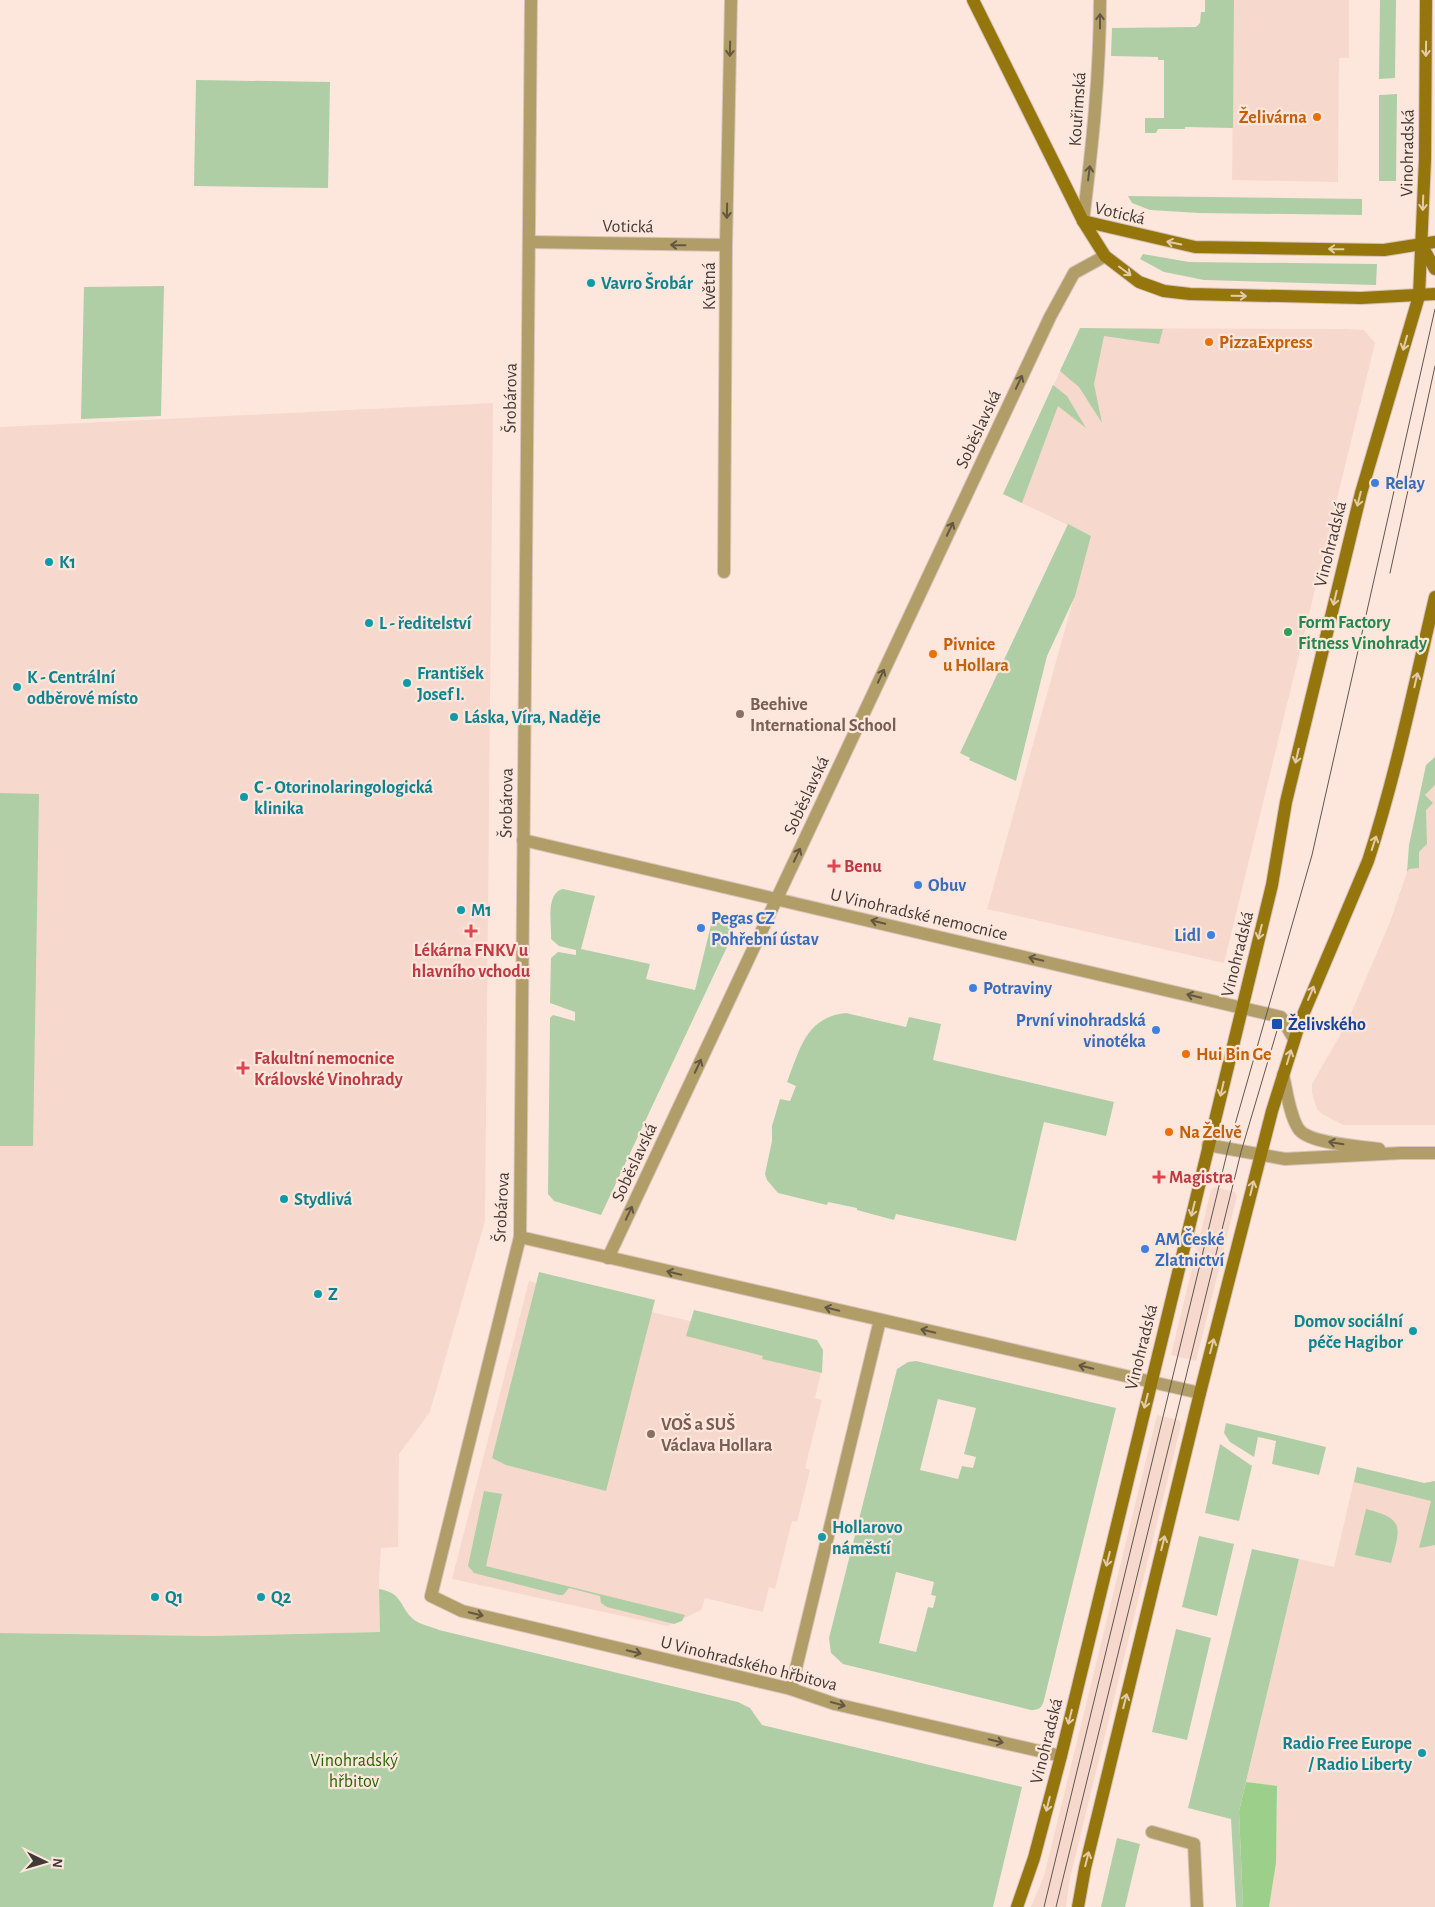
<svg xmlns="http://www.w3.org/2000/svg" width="1435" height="1907" viewBox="0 0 1435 1907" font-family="'Alegreya Sans',sans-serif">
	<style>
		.built { fill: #f6d9cc }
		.green { fill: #afcea5; fill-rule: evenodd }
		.forest { fill: #9cd08a }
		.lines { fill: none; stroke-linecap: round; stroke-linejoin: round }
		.minor-casing { stroke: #d7c4bb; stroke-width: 14 }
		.secondary-casing { stroke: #d7c4bb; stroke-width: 14 }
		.minor { stroke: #b19d67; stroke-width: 12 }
		.secondary { stroke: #94760d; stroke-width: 12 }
		.tram { stroke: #605651; stroke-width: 1 }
		.oneway { stroke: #635744 }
		.oneway2 { stroke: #e3cba9 }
		.food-dot { fill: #e8710a; stroke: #fde7dd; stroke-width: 2 }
		.culture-dot { fill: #0f9aa8; stroke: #fde7dd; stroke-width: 2 }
		.shop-dot { fill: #3f7fe0; stroke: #fde7dd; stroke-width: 2 }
		.leisure-dot { fill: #2e9e5b; stroke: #fde7dd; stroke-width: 2 }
		.education-dot { fill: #8d6e63; stroke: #fde7dd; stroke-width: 2 }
		.health-dot { fill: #e0444e; stroke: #fde7dd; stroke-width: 2 }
		.transit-dot { fill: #1a4fb4; stroke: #fde7dd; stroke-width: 2 }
		.labels { text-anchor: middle; stroke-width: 4.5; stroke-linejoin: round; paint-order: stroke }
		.street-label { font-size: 18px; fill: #413935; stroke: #fde7dd }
		.food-label { font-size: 18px; font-weight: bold; fill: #c56008; stroke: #fde7dd; text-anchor: start }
		.culture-label { font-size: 18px; font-weight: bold; fill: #0d838f; stroke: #fde7dd; text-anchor: start }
		.shop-label { font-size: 18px; font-weight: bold; fill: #366cbe; stroke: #fde7dd; text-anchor: start }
		.leisure-label { font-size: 18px; font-weight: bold; fill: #27864d; stroke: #fde7dd; text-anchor: start }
		.education-label { font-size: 18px; font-weight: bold; fill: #785e54; stroke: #fde7dd; text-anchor: start }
		.health-label { font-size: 18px; font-weight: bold; fill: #be3a42; stroke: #fde7dd; text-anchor: start }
		.transit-label { font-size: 18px; font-weight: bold; fill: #164399; stroke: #fde7dd; text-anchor: start }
		.park-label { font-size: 18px; fill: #266600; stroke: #fde7dd }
	</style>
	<rect width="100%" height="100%" fill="#fde7dd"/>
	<g class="built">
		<polygon points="1234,0 1349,0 1349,58 1339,58 1338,182 1232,180"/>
		<polygon points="1080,328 1345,329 1364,330 1375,343 1224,963 987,909 1091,536 1003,494"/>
		<polygon points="493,403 485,1221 430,1412 399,1454 398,1547 381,1548 379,1579 380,1632 208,1636 0,1633 0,427"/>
		<polygon points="1435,785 1435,1125 1343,1125 1322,1114 1317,1109 1312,1093 1312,1084 1347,1023 1390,922 1407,872 1409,869 1419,868 1419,852 1427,844 1425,795"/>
		<polygon points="1215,1187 1235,1192 1237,1196 1196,1361 1171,1355 1211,1190"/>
		<polygon points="529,1281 664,1315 810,1349 805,1369 821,1373 815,1398 822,1400 805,1468 810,1470 797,1522 792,1521 775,1589 769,1587 763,1612 705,1598 701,1610 668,1626 452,1579"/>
		<polygon points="1157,1415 1179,1420 1181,1425 1070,1878 1066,1907 1031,1907 1044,1876"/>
		<polygon points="1357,1467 1424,1483 1435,1481 1435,1907 1269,1907 1276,1863 1277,1787 1246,1782 1299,1559 1334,1567"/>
	</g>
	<g class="green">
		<polygon points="1205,0 1234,0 1233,128 1185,127 1185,129 1158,129 1156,133 1145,133 1145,118 1164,118 1164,60 1158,60 1158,57 1111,56 1112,28 1196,27 1200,23 1201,12 1205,12"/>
		<polygon points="1380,0 1396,0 1395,78 1379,79"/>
		<polygon points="196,80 330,82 328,188 194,186"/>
		<polygon points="1397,94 1396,181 1379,181 1379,95"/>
		<polygon points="1128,196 1362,199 1362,215 1199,213 1150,210 1132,203"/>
		<polygon points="1143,254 1189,262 1377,264 1376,285 1204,280 1164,272 1140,259"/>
		<polygon points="164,286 161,416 81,419 84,287"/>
		<polygon points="1080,328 1163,329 1159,344 1104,336 1094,384 1102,423 1079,387 1060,371"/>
		<polygon points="1053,385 1067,396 1086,428 1058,406 1022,503 1003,494"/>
		<polygon points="1068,524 1091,536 1075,596 1047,656 1016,781 969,760 970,758 960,753"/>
		<polygon points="1435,757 1435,785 1425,795 1433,803 1426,810 1427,844 1419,852 1419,868 1409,869 1407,872 1409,845 1426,765"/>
		<polygon points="0,793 39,794 33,1146 0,1146"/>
		<path d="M 563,889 L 595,896 L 581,949 L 650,964 L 646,979 L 695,990 L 712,921 L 734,926 L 735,930 L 601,1215 L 554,1201 L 548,1194 L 550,1018 L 553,1015 L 575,1021 L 575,1012 L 550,1003 L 551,958 L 558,952 L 576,955 L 576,950 L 559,946 L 551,939 C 552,925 545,893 563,889 Z"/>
		<path d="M 846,1013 L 906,1027 L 909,1017 L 941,1024 L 933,1060 L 1114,1102 L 1106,1136 L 1044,1122 L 1016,1241 L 896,1214 L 894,1220 L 857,1210 L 857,1208 L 828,1202 L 827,1205 L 778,1193 L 767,1180 L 765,1174 L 772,1141 L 772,1126 L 780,1099 L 790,1101 L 796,1086 L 787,1082 C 800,1049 806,1017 846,1013 Z"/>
		<polygon points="539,1272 655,1300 606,1491 506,1465 492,1458"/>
		<polygon points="694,1310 817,1340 823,1350 822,1373 762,1359 763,1356 686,1336"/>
		<path d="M 916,1361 L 1116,1408 L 1044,1700 C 1042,1708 1039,1710 1031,1710 L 843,1664 L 831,1653 L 829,1638 L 897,1369 L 908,1362 ZM 938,1399 L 976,1408 L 964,1454 L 976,1457 L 973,1468 L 962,1466 L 958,1479 L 920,1470 ZM 896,1572 L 934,1582 L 931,1595 L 936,1596 L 933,1608 L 928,1607 L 916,1652 L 879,1643 Z"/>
		<polygon points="1226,1423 1326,1447 1319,1475 1272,1464 1276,1441 1258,1437 1254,1457 1230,1442 1224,1433"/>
		<polygon points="1220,1444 1252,1466 1239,1521 1205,1513"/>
		<polygon points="1357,1467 1424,1483 1435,1481 1435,1545 1419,1548 1431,1501 1354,1482"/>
		<polygon points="484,1491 502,1494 486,1566 685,1615 682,1621 674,1624 607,1607 601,1603 600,1596 569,1588 563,1595 559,1595 474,1573 468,1566"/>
		<path d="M 1366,1509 C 1406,1519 1400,1528 1391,1563 L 1355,1555 Z"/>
		<polygon points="1199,1536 1234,1544 1217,1616 1182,1607"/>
		<polygon points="1252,1549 1299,1559 1239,1811 1243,1907 1236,1907 1231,1819 1188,1808"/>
		<path d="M 379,1589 C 403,1593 399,1606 413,1619 C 419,1624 432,1627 439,1630 L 738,1702 L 750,1708 L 762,1725 L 1022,1787 L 993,1907 L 0,1907 L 0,1633 L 208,1636 L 380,1632 Z"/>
		<polygon points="1176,1629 1211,1638 1187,1740 1152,1732"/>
		<polygon points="1117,1838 1140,1844 1125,1907 1101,1907"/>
	</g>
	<polygon class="forest" points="1246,1782 1277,1786 1276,1863 1269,1907 1243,1907 1239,1811"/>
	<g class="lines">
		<g class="minor-casing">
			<g id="minor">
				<polyline points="531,0 520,1237 431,1596 462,1611 791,1689 835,1704 1061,1756"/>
				<path d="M 1083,221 C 1092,148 1100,74 1100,0"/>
				<polyline points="529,242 726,245"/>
				<polyline points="724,572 726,245 731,0"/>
				<polyline points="523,840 1281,1017 1294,1039"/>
				<path d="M 1283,1075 C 1287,1091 1289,1113 1298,1128 C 1307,1144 1361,1146 1379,1149"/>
				<polyline points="1208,1145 1285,1159 1401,1153 1435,1153"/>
				<polyline points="520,1237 1200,1393"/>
				<polyline points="608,1258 1050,317 1074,273 1105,256"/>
				<polyline points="791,1689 880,1320"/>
				<polyline points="1152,1832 1194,1844 1197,1907"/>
			</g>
		</g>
		<g class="secondary-casing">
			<g id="secondary">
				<polyline points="973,0 1083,221 1105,256 1139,282 1164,291 1190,294 1361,298 1435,294"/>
				<polyline points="1083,221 1195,247 1384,250 1435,242"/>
				<polyline points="1422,246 1435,269"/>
				<polyline points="1017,1907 1034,1858 1061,1756 1272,885 1286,802 1361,493 1419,296 1425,159 1426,0"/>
				<path d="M 1078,1907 L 1085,1868 L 1200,1393 L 1272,1111 L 1300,1022 L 1368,861 C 1396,775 1414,686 1435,597"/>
			</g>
		</g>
		<use href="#minor" class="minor"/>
		<use href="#secondary" class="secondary"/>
		<g class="tram">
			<polyline points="1390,573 1435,366"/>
			<polyline points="1044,1907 1228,1149 1312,855 1435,309"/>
			<polyline points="1056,1907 1241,1152 1281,1017"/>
		</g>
	</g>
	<defs><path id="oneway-shaft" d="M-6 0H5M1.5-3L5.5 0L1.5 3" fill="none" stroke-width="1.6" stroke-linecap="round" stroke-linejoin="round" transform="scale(1.25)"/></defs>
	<g class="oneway">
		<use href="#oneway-shaft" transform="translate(1100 21) rotate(-90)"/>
		<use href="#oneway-shaft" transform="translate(730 49) rotate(91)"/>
		<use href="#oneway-shaft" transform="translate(1089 173) rotate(-83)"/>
		<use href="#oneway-shaft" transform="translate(727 211) rotate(91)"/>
		<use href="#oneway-shaft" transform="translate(678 245) rotate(-179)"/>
		<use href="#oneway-shaft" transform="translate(1019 382) rotate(-65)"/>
		<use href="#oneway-shaft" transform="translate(950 529) rotate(-65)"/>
		<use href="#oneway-shaft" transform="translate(881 676) rotate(-65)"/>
		<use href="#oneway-shaft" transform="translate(797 855) rotate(-65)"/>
		<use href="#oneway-shaft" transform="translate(878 922) rotate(-167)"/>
		<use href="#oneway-shaft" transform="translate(1036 959) rotate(-167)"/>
		<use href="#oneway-shaft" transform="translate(1194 996) rotate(-167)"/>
		<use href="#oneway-shaft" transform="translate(698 1066) rotate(-65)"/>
		<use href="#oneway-shaft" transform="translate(1336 1143) rotate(-171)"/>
		<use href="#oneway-shaft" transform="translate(629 1213) rotate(-65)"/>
		<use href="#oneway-shaft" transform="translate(674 1273) rotate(-167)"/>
		<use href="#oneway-shaft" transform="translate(832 1309) rotate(-167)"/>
		<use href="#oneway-shaft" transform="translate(928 1331) rotate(-167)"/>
		<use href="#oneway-shaft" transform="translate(1086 1367) rotate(-167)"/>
		<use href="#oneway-shaft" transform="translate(476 1614) rotate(13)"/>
		<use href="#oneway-shaft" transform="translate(634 1652) rotate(13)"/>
		<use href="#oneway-shaft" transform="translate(838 1704) rotate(15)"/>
		<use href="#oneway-shaft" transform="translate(996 1741) rotate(13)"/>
	</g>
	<g class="oneway2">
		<use href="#oneway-shaft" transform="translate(1426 49) rotate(91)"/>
		<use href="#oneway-shaft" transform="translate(1423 203) rotate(92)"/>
		<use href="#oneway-shaft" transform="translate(1174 243) rotate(-168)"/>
		<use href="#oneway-shaft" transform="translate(1336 249) rotate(-179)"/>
		<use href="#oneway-shaft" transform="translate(1125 271) rotate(37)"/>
		<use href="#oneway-shaft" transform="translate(1239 296) rotate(1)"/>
		<use href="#oneway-shaft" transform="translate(1405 343) rotate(106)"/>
		<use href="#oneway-shaft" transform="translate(1359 499) rotate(104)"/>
		<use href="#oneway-shaft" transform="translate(1335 598) rotate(103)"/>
		<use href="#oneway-shaft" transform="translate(1416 680) rotate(-77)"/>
		<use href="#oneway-shaft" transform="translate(1297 756) rotate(103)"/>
		<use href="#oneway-shaft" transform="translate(1374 843) rotate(-72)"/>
		<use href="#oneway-shaft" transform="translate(1260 932) rotate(104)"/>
		<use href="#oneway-shaft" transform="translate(1311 993) rotate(-67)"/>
		<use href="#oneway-shaft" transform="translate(1289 1057) rotate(-73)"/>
		<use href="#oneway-shaft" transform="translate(1222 1089) rotate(103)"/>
		<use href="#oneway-shaft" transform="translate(1252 1188) rotate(-76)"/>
		<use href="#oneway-shaft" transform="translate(1193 1209) rotate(104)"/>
		<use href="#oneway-shaft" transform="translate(1212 1346) rotate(-75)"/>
		<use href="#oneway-shaft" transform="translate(1146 1401) rotate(104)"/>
		<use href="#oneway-shaft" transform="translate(1163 1543) rotate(-76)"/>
		<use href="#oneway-shaft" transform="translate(1108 1559) rotate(104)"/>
		<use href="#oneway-shaft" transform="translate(1125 1701) rotate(-76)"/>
		<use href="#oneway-shaft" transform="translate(1070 1717) rotate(104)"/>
		<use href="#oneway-shaft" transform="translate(1048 1804) rotate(104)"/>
		<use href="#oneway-shaft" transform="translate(1087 1859) rotate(-76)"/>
	</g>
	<g class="food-dot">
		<circle cx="1317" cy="117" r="5"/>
		<circle cx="1209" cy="342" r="5"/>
		<circle cx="933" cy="654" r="5"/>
		<circle cx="1186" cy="1054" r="5"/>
		<circle cx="1169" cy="1132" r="5"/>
	</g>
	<g class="culture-dot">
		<circle cx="591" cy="283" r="5"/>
		<circle cx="49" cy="562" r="5"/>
		<circle cx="369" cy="623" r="5"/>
		<circle cx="407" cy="683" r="5"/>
		<circle cx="17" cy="687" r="5"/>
		<circle cx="454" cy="717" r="5"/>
		<circle cx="244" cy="797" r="5"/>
		<circle cx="461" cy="910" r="5"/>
		<circle cx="284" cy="1199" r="5"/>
		<circle cx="318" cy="1294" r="5"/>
		<circle cx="1413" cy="1331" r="5"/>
		<circle cx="822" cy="1537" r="5"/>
		<circle cx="155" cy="1597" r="5"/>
		<circle cx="261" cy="1597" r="5"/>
		<circle cx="1422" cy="1753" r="5"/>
	</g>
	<g class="shop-dot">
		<circle cx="1375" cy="483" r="5"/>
		<circle cx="918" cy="885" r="5"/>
		<circle cx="701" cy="928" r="5"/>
		<circle cx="1211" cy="935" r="5"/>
		<circle cx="973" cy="988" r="5"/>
		<circle cx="1156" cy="1030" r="5"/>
		<circle cx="1145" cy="1249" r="5"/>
	</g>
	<circle class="leisure-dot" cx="1288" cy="632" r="5"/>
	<g class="education-dot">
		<circle cx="740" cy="714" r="5"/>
		<circle cx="651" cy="1434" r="5"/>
	</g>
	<g class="health-dot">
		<path d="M831.5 858.5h5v5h5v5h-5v5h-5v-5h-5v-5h5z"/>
		<path d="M468.5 923.5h5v5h5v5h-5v5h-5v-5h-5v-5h5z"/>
		<path d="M240.5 1060.5h5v5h5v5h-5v5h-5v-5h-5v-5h5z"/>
		<path d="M1156.5 1169.5h5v5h5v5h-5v5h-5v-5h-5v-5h5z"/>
	</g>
	<rect class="transit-dot" x="1271" y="1018" width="12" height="12" rx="2.5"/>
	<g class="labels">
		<g class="street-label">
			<text transform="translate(1077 109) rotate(-86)" y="6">Kouřimská</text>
			<text transform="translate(1407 153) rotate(-89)" y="6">Vinohradská</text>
			<text transform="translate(1120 213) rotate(13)" y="6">Votická</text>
			<text transform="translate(628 226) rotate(1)" y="6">Votická</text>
			<text transform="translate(709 286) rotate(-90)" y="6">Květná</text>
			<text transform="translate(510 398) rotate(-89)" y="6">Šrobárova</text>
			<text transform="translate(978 429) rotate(-65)" y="6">Soběslavská</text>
			<text transform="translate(1330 544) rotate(-76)" y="6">Vinohradská</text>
			<text transform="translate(806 795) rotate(-65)" y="6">Soběslavská</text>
			<text transform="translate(506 803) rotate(-89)" y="6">Šrobárova</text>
			<text transform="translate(919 914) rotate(13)" y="6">U Vinohradské nemocnice</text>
			<text transform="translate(1237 954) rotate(-76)" y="6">Vinohradská</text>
			<text transform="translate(634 1162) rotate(-65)" y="6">Soběslavská</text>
			<text transform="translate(501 1207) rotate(-87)" y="6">Šrobárova</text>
			<text transform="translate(1141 1347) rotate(-76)" y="6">Vinohradská</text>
			<text transform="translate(749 1663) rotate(14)" y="6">U Vinohradského hřbitova</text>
			<text transform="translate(1046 1741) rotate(-76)" y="6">Vinohradská</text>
		</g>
		<g class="food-label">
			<text x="1307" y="123" text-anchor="end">Želivárna</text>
			<text x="1219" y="348">PizzaExpress</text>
			<text x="943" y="650">Pivnice<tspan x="943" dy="21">u Hollara</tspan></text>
			<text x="1196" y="1060">Hui Bin Ge</text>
			<text x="1179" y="1138">Na Želvě</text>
		</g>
		<g class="culture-label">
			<text x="601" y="289">Vavro Šrobár</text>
			<text x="59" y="568">K1</text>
			<text x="379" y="629">L - ředitelství</text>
			<text x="417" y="679">František<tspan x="417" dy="21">Josef I.</tspan></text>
			<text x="27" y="683">K - Centrální<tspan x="27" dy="21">odběrové místo</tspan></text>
			<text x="464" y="723">Láska, Víra, Naděje</text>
			<text x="254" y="793">C - Otorinolaringologická<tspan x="254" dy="21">klinika</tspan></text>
			<text x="471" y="916">M1</text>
			<text x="294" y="1205">Stydlivá</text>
			<text x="328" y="1300">Z</text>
			<text x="1403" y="1327" text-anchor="end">Domov sociální<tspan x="1403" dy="21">péče Hagibor</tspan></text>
			<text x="832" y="1533">Hollarovo<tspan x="832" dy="21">náměstí</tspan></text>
			<text x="165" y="1603">Q1</text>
			<text x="271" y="1603">Q2</text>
			<text x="1412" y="1749" text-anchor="end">Radio Free Europe<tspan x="1412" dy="21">/ Radio Liberty</tspan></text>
		</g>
		<g class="shop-label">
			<text x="1385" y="489">Relay</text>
			<text x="928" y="891">Obuv</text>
			<text x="711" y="924">Pegas CZ<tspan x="711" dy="21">Pohřební ústav</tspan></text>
			<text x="1201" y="941" text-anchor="end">Lidl</text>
			<text x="983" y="994">Potraviny</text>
			<text x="1146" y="1026" text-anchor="end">První vinohradská<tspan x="1146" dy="21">vinotéka</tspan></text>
			<text x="1155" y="1245">AM České<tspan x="1155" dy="21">Zlatnictví</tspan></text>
		</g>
		<g class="leisure-label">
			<text x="1298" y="628">Form Factory<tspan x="1298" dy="21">Fitness Vinohrady</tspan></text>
		</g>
		<g class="education-label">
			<text x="750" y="710">Beehive<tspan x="750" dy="21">International School</tspan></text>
			<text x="661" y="1430">VOŠ a SUŠ<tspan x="661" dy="21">Václava Hollara</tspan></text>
		</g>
		<g class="health-label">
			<text x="844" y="872">Benu</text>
			<text x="471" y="956" text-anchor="middle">Lékárna FNKV u<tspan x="471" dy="21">hlavního vchodu</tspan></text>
			<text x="254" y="1064">Fakultní nemocnice<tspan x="254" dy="21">Královské Vinohrady</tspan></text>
			<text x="1169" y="1183">Magistra</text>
		</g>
		<g class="transit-label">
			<text x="1288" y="1030">Želivského</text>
		</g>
		<g class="park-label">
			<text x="354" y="1766">Vinohradský<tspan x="354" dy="21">hřbitov</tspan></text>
		</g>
	</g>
	<g transform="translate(45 1862) rotate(95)" stroke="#fde7dd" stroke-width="4" paint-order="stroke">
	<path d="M0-4L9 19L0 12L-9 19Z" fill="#413935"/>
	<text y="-8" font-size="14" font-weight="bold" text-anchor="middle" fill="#413935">N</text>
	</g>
</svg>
